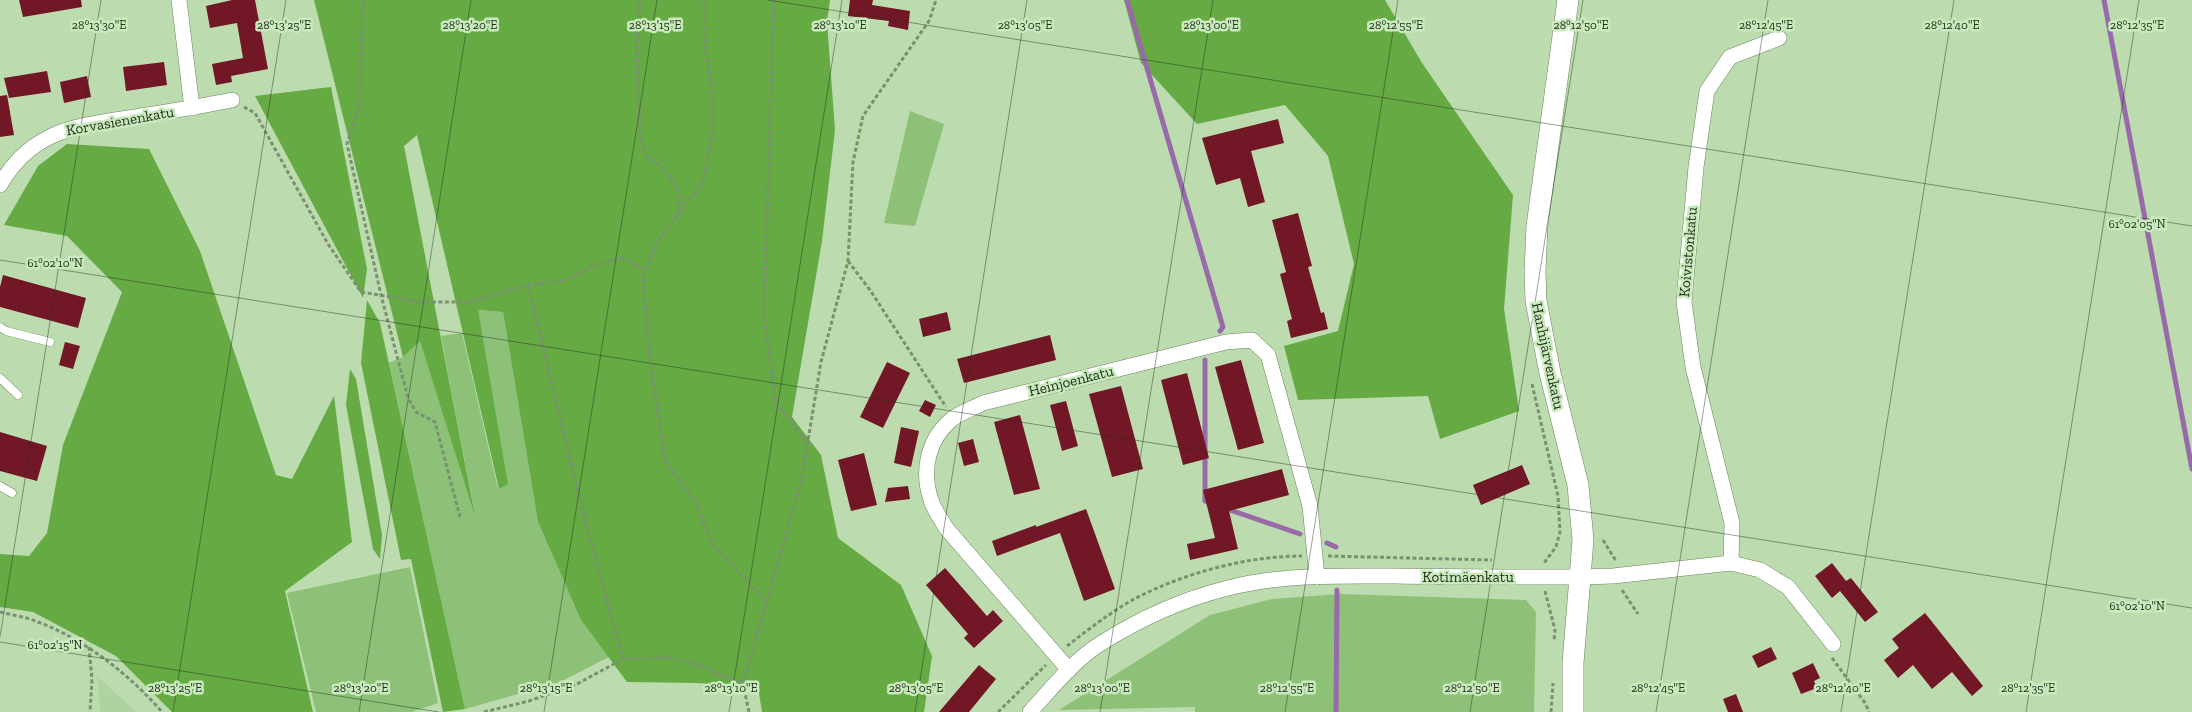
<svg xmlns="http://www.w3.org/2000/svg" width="2192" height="712" viewBox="0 0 2192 712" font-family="'Zilla Slab',serif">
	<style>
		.built { fill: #afd3a0 }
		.green { fill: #8dc177 }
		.forest { fill: #65aa42 }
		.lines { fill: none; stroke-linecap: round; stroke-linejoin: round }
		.stream { stroke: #986aa9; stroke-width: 5 }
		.building { fill: #721726 }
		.lane-casing { stroke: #68855c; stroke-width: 9 }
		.street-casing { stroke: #68855c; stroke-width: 16 }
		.secondary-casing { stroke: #68855c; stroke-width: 22 }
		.path { stroke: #799170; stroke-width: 3; stroke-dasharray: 4 2.5; stroke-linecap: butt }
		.lane { stroke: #fff; stroke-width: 8 }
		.street { stroke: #fff; stroke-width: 15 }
		.secondary { stroke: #fff; stroke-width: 21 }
		.ticks { fill: none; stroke: #232f1e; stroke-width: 1; stroke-opacity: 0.45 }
		.labels { text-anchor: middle; stroke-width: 5; stroke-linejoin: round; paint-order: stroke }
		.street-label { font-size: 15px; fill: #232f1e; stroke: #c9eabc }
		.ticks-label { font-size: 12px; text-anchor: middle; fill: #232f1e; stroke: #c9eabc; stroke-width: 5; stroke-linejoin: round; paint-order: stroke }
	</style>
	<rect width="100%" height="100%" fill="#bcdcaf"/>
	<polygon class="built" points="97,676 136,712 100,712"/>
	<g class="green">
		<polygon points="910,111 944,124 915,226 884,223"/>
		<polygon points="477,310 503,312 538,522 581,620 609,657 560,682 465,709 389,363 403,357 420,340 474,510 441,336 462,333 498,489 508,484"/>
		<polygon points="410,567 438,703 412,712 316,712 287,593"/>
		<polygon points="1340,594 1526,600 1536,612 1534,712 1195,712 1195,707 1059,710 1210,615 1272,599"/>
	</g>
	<g class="forest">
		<polygon points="314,0 830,0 827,22 835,130 822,241 792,417 821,455 838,538 901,585 932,656 924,712 762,712 758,687 698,683 627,682 581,620 538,522 503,312 478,310 508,484 499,489 417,135 404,146 475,516 420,341 403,357"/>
		<polygon points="1124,0 1385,0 1422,63 1513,195 1504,309 1519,411 1440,439 1428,396 1298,400 1284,346 1338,331 1354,264 1328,156 1285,105 1197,124 1141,63"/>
		<polygon points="331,87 367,269 363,298 255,96"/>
		<polygon points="67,144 149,149 200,251 276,475 292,479 334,396 352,542 285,591 313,712 172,712 116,656 33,612 0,607 0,554 29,556 47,533 63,445 122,292 67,236 4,225 38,166"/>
		<polygon points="367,300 380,323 465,709 443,712 411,559 401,560 361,363"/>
		<polygon points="350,369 356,379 382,535 380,559 373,549 346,405"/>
	</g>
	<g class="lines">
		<g class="stream">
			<polyline points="1127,0 1223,327 1220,331"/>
			<polyline points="2104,0 2192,469"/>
			<polyline points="1205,360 1205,501 1212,504"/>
			<polyline points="1227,509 1300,534"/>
			<polyline points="1327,543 1336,547"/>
			<polyline points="1336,712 1337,590"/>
		</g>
	</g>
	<g class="building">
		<polygon points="19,0 81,0 82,7 23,17"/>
		<polygon points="232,0 255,0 268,69 231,76 232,82 216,85 212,64 243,58 237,23 210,28 206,6"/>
		<polygon points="850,0 873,0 872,5 910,11 908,30 888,26 889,21 848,16"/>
		<polygon points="164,62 167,85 126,91 123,67"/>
		<polygon points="47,71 51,92 9,98 4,78"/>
		<polygon points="87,76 91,97 64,103 60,82"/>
		<polygon points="7,95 14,135 0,137 0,96"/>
		<polygon points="1278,119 1284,143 1251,151 1265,202 1248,207 1240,178 1216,185 1202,138"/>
		<polygon points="1298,213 1312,266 1308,267 1321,313 1324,312 1328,329 1291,338 1287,321 1292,319 1280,274 1286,272 1272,220"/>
		<polygon points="3,275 86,298 78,328 0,307 0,287"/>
		<polygon points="947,312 951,330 923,337 919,319"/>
		<polygon points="1050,335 1056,360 964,383 957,359"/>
		<polygon points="65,342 80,346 73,369 59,365"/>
		<polygon points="1241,360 1264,443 1238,450 1215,367"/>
		<polygon points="887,362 910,373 883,428 860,417"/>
		<polygon points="1187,373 1209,458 1183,465 1161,380"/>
		<polygon points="1121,386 1143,469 1112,477 1089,394"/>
		<polygon points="925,400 936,405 930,417 919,411"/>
		<polygon points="1066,401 1078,446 1062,451 1050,405"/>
		<polygon points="1020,415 1040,489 1014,495 994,422"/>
		<polygon points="901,427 919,431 911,467 894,463"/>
		<polygon points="0,432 47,446 37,481 0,471"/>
		<polygon points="973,439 979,462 964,466 958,443"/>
		<polygon points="864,453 877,505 851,511 838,460"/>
		<polygon points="1522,465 1530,484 1481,505 1473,485"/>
		<polygon points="1282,469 1289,495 1229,511 1238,549 1190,560 1187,544 1215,538 1203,490"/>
		<polygon points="908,486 910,499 885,502 888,488"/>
		<polygon points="1086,509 1115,589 1084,601 1060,533 997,556 992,541 1036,525 1036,527"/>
		<polygon points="1832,563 1846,581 1851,578 1878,612 1865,622 1840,591 1832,598 1815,576"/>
		<polygon points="945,568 987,616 993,610 1003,621 974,648 964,638 968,634 926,585"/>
		<polygon points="1925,613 1983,686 1972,696 1952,672 1932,689 1913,665 1898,678 1884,660 1899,648 1892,639"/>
		<polygon points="1771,647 1777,659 1758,668 1752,656"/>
		<polygon points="1813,663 1820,678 1814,681 1817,688 1801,694 1792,673"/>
		<polygon points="979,665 996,679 969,712 939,712"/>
		<polygon points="1736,694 1743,712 1728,712 1723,699"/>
	</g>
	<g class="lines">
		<g class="lane-casing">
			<g id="lane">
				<polyline points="0,327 6,331 50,342"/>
				<polyline points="0,378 18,395"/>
				<polyline points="0,486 12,493"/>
			</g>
		</g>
		<g class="street-casing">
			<g id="street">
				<polyline points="179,0 192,108"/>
				<path d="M 0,185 C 34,126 82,126 141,116 C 172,111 202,106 232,100"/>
				<polyline points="1731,563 1732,523 1693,367 1684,302 1696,167 1707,91 1730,57 1779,38"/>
				<path d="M 1069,670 L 946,528 C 941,519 934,510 931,500 C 921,470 928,439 952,419 C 961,412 974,408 983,403 L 1226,342 L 1252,340 L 1268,355 L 1310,506 L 1317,577"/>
				<path d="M 1030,712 C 1052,688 1073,661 1100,644 C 1139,619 1184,599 1228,588 C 1282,574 1339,576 1394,576 C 1456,577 1518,577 1580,577 L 1613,576 L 1731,563 L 1760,570 L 1788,587 L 1833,644"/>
			</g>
		</g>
		<g class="secondary-casing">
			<polyline id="secondary" points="1568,0 1537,226 1535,272 1536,301 1550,373 1578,485 1583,540 1573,663 1573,712"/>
		</g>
		<g class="path">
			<polyline points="363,0 360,103 347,144 381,295 408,398 416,412 435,422 460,517"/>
			<path d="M 640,0 L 637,43 L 640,136 L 646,155 C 659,163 681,184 680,201 C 680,206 677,212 676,217"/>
			<polyline points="704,0 705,46 712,87 713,132 703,182 656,244 643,279 650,359 665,461 696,503 712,544 767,602"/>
			<polyline points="774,0 764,315 776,403 807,443"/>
			<polyline points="244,107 255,113 328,244 361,292 421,302 469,302 528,285 562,281 598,264 621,258 646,269"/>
			<polyline points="848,261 870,290 946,407"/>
			<polyline points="528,285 584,516 623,659"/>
			<polyline points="1532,384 1558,496 1560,532 1556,547 1544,563"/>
			<polyline points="1603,540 1616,561"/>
			<polyline points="1328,556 1492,560"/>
			<polyline points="1622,590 1638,614"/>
			<polyline points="1545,591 1555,630 1554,641"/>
			<path d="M 0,612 C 12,615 26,617 38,622 C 84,639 129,674 162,712"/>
			<path d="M 1067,646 C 1089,629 1112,611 1136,598 C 1185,573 1247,556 1302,556"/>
			<polyline points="89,647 92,680 90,712"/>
			<polyline points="1832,658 1865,703 1869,712"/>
			<polyline points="743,684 801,483 821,362 848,261 853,162 863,116 929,21 936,0"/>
			<polyline points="484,712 529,701 577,684 623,659 670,658 696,664 743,684 749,712"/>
			<polyline points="998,712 1046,665"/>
			<polyline points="1551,712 1553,683"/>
		</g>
		<use href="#lane" class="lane"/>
		<use href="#street" class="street"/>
		<use href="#secondary" class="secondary"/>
	</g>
	<path class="ticks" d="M 768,0 L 2192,226M 0,260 L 2192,608M 0,637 L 101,0M 0,642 L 439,712M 173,712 L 286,0M 359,712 L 471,0M 544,712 L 657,0M 729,712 L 842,0M 915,712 L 1027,0M 1100,712 L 1213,0M 1285,712 L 1398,0M 1470,712 L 1583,0M 1656,712 L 1768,0M 1841,712 L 1954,0M 2026,712 L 2139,0"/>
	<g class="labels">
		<g class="street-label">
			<text transform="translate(120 121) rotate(-10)" y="5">Korvasienenkatu</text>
			<text transform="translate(1688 252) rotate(-85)" y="5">Koivistonkatu</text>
			<text transform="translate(1548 356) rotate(78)" y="5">Hanhijärvenkatu</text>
			<text transform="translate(1071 381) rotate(-14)" y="5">Heinjoenkatu</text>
			<text x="1468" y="582">Kotimäenkatu</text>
		</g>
	</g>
	<g class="ticks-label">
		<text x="284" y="29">28°13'25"E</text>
		<text x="470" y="29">28°13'20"E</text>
		<text x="655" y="29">28°13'15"E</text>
		<text x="840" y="29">28°13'10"E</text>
		<text x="1025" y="29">28°13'05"E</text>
		<text x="1211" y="29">28°13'00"E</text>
		<text x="1396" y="29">28°12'55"E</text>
		<text x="1581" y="29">28°12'50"E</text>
		<text x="1766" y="29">28°12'45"E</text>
		<text x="1952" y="29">28°12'40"E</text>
		<text x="2137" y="29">28°12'35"E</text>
		<text x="99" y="29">28°13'30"E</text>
		<text x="2137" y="228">61°02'05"N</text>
		<text x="55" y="267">61°02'10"N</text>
		<text x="2137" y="610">61°02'10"N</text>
		<text x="55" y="649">61°02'15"N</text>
		<text x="175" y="692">28°13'25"E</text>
		<text x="361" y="692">28°13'20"E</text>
		<text x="546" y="692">28°13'15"E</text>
		<text x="731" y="692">28°13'10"E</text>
		<text x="916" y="692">28°13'05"E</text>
		<text x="1102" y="692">28°13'00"E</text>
		<text x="1287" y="692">28°12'55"E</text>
		<text x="1472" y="692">28°12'50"E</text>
		<text x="1658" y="692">28°12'45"E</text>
		<text x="1843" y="692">28°12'40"E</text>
		<text x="2028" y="692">28°12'35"E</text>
	</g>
</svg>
